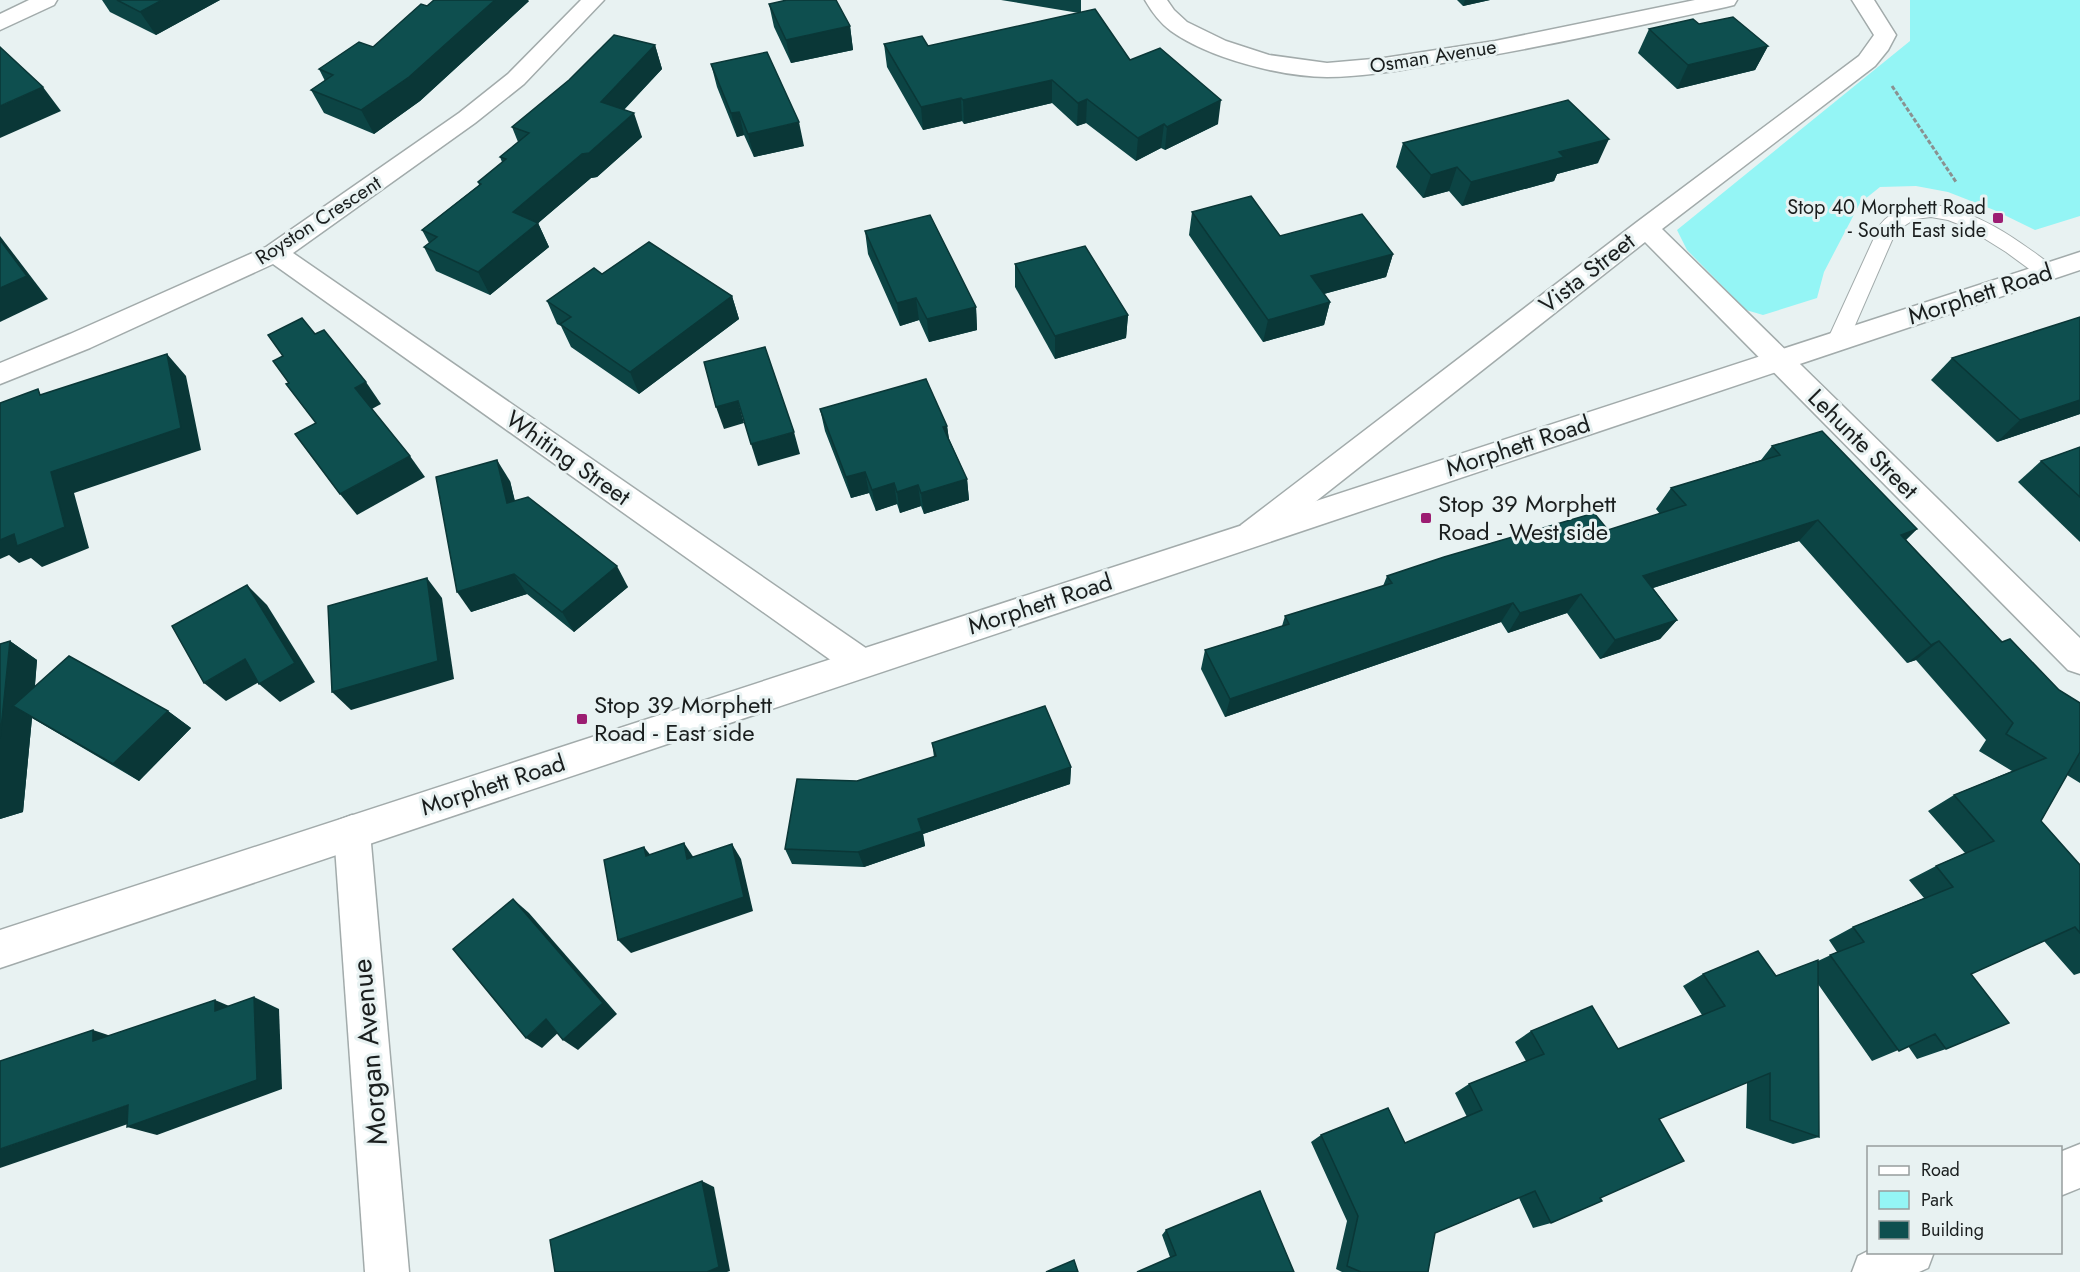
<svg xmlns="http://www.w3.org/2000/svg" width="2080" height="1272" viewBox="0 0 2080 1272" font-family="Jost,sans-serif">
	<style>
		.green { fill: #94f5f5 }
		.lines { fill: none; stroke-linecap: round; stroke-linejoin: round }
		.lane-casing { stroke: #a2abab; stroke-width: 2 }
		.street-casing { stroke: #a2abab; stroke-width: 3 }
		.secondary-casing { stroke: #a2abab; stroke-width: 3 }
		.path { stroke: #8a9191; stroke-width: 3; stroke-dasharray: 4.5 2; stroke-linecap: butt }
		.lane { fill: #fff; fill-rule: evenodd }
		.street { fill: #fff; fill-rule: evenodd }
		.secondary { fill: #fff; fill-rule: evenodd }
		.wall { fill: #0c4444 }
		.shaded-wall { fill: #0a3737 }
		.building { fill: #0e4f4f; stroke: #0a3737; stroke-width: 1.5 }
		.poi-dot { fill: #9c1d72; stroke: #e8f2f2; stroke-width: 2 }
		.labels { text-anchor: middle; stroke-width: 6; stroke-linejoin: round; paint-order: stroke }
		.far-street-label { font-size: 20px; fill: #1a1e1e; stroke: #e8f2f2 }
		.far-poi-label { font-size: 20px; fill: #1a1e1e; stroke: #e8f2f2; text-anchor: end }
		.street-label { font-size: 24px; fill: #1a1e1e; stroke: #e8f2f2 }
		.poi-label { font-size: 24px; fill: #1a1e1e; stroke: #e8f2f2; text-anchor: start }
		.near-street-label { font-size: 28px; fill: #1a1e1e; stroke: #e8f2f2 }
	</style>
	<rect width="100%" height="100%" fill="#e8f2f2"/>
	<polygon class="green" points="1910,0 2080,0 2080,216 2035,230 1994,210 1948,192 1916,186 1880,187 1860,203 1824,272 1817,298 1763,315 1746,310 1687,250 1677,230 1910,41"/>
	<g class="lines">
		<g class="lane-casing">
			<path id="lane" d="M 1931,204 C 1980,212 2015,238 2054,267 L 2057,272 L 2054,277 L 2047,279 L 2040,277 L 2006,252 L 1966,227 L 1948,220 L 1931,217 L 1915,219 L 1896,231 L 1846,346 L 1838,349 L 1830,346 L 1827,341 L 1880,225 C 1892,209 1913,206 1931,204 Z"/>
		</g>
		<g class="street-casing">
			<g id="street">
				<polygon points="29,0 57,0 54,5 0,30 0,14"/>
				<polygon points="581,0 604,0 524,84 475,123 293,253 873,653 878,663 873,673 861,677 849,673 273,264 90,348 0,384 0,363 70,334 266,247 459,113 508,74"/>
				<path d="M 1145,0 L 1167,0 L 1174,10 L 1187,22 L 1226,41 L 1269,55 L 1327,63 L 1384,58 L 1495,41 L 1695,0 L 1737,0 L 1734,5 L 1726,7 C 1629,27 1533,50 1436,64 C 1400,70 1363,77 1327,77 C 1281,77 1209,58 1171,31 C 1160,23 1152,12 1145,0 Z"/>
				<polygon points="1852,0 1874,0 1896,35 1888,50 1875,66 1662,229 2080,638 2080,674 2068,670 1645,242 1263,543 1252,547 1241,543 1236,534 1241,525 1637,222 1859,56 1874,35"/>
				<polygon points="352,815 365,820 370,832 409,1272 365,1272 334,832 339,820"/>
				<polygon points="2080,1144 2080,1188 2060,1196 2060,1152"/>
				<polygon points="1868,1251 1868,1252 1934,1252 1928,1268 1919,1272 1852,1272 1858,1256"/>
			</g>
		</g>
		<g class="secondary-casing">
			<polygon id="secondary" points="2080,252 2080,270 0,968 0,930"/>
		</g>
		<polyline class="path" points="1892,86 1956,182"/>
		<use href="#lane" class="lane"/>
		<use href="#street" class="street"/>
		<use href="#secondary" class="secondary"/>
	</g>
	<g class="wall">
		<polygon points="102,0 220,0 156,35 110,12"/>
		<polygon points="1001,0 1081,0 1081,12 1130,60 1218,124 1165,150 1161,148 1136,161 1086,123 1077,126 1052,103 964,124 962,121 923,130 887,67 884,44 928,46 1079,13"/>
		<polygon points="1457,0 1490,0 1463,6"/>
		<polygon points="529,1 420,101 374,134 324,113 311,90 325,81 319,69 373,47 427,6"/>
		<polygon points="769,4 850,26 853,50 791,63 774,27"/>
		<polygon points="1699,24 1768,46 1755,70 1677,89 1638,53 1649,29"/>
		<polygon points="655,45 662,69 624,110 642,137 597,177 591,178 538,223 549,247 490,295 436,271 424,247 429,243 422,230 479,185 478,182 502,162 500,157 518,142 512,127"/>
		<polygon points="711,64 804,146 754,157 744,135 737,137 717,87"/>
		<polygon points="1403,143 1598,163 1557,174 1554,181 1462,206 1449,191 1423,198 1396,167"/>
		<polygon points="1192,212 1280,236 1393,254 1386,277 1324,294 1330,302 1324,325 1263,342 1189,235"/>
		<polygon points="865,231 976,307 977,330 929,342 919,320 900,326 868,254"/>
		<polygon points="1015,264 1128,315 1126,338 1055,359 1015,287"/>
		<polygon points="602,274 732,296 739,319 639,394 571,347 561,326 557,324 547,301"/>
		<polygon points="2080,317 2080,414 1997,442 1931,380 1952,358"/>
		<polygon points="820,409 947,426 949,439 967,479 969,500 924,514 921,506 900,513 897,504 876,511 869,493 851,498 825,431"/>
		<polygon points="1772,446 1917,529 1906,540 2002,642 2059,690 2080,703 2080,783 2067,775 2041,821 2080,865 2080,973 2074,975 2044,941 1971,974 1946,1049 1917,1059 1908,1046 1872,1061 1818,984 1819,1137 1793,1144 1746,1128 1747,1082 1659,1119 1600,1198 1551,1223 1533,1228 1519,1198 1435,1233 1428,1272 1342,1272 1336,1269 1347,1221 1311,1142 1321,1135 1405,1143 1467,1117 1455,1093 1469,1084 1526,1061 1515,1042 1531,1031 1618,1049 1702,1015 1683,986 1703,974 1776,976 1818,961 1837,952 1829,940 1853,927 1924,898 1909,880 1936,866 1965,853 1928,811 1954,795 2012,771 1979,751 1986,740 1916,660 1907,663 1799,541 1653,588 1677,620 1660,639 1600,659 1567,613 1508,633 1501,622 1225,717 1201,669 1205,650 1282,626 1285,616 1383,586 1387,576 1608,530 1660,514 1656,509 1671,488 1761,460"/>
		<polygon points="2080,447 2080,542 2018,482 2041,461"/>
		<polygon points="510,481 515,501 628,587 574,632 527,594 471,612"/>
		<polygon points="10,641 37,660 35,686 168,711 191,728 139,781 32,718 23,812 0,819 0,644"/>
		<polygon points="932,743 1071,767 1070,784 923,834 925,846 864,867 792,864 785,849 857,781 934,757"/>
		<polygon points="1166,1230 1294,1272 1170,1257 1162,1235"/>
	</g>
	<g class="shaded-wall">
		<polygon points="162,0 220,0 156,35 140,12"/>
		<polygon points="495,0 528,0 529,1 420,101 374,134 361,110"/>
		<polygon points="1465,0 1490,0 1463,6"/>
		<polygon points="850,26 853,50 791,63 786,40"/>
		<polygon points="655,45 662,69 609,125 601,102"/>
		<polygon points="1768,46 1755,70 1677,89 1688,65"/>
		<polygon points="1052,80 1052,103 964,124 963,100"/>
		<polygon points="43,87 61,111 0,138 0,106"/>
		<polygon points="961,98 962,121 923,130 921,107"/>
		<polygon points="1087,99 1086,123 1077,126 1078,103"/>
		<polygon points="1221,100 1218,124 1165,150 1167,127"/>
		<polygon points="739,112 744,135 737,137 731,113"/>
		<polygon points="634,113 642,137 597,177 591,178 529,231 538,223 549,247 490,295 478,272 513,212 582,154"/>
		<polygon points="799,122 804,146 754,157 748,134"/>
		<polygon points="1164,124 1161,148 1136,161 1138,138"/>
		<polygon points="1609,139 1598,163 1557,174 1554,181 1462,206 1471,182 1559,152"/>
		<polygon points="1457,167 1449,191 1423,198 1431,175"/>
		<polygon points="0,236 48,299 0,322"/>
		<polygon points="1393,254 1386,277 1305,299 1311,276"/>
		<polygon points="732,296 739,319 639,394 630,372"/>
		<polygon points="916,298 919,320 900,326 897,303"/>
		<polygon points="1330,302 1324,325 1263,342 1268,320"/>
		<polygon points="976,307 977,330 929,342 927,319"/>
		<polygon points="1128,315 1126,338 1055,359 1055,336"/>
		<polygon points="167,354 186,376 201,450 74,493 89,548 42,567 31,558 19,563 9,555 0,559 0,538 51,472"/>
		<polygon points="366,382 381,404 370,410 355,388"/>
		<polygon points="2080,400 2080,414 1997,442 2020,420"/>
		<polygon points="738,401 744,423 724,429 716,407"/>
		<polygon points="947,426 950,448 943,427"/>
		<polygon points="794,432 800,454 758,466 751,444"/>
		<polygon points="410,456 425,477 357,515 340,494"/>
		<polygon points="497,460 510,481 520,524 507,503"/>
		<polygon points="865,472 869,493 851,498 846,477"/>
		<polygon points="967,479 969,500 924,514 921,493"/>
		<polygon points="894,483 897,504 876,511 872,490"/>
		<polygon points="918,485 921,506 900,513 897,492"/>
		<polygon points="1818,520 1799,541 1628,596 1643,576"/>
		<polygon points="1917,529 1895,550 1901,535"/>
		<polygon points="617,566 628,587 574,632 562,612"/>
		<polygon points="514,574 527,594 471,612 457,592"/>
		<polygon points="427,578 442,598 454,679 351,710 332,692"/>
		<polygon points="247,585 267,605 315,682 280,702 259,684"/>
		<polygon points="1581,594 1567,613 1508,633 1520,613"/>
		<polygon points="1513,603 1501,622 1225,717 1230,699"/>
		<polygon points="1677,620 1660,639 1600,659 1615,640"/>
		<polygon points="10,641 37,660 32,717 13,706 32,718 23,812 0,819 0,739"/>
		<polygon points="1939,641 1916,660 1907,663 1931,645"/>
		<polygon points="245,659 266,678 226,701 204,683"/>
		<polygon points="168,711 191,728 139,781 113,764"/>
		<polygon points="1071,767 1070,784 923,834 925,846 864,867 858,852 918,819"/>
		<polygon points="684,843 694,858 687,859"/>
		<polygon points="732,844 741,859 753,911 631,953 618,940"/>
		<polygon points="644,847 656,862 646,856"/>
		<polygon points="513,899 529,913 617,1014 578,1050 563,1040"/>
		<polygon points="254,997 279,1009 282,1089 157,1135 127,1127"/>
		<polygon points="215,1000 241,1011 215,1011"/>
		<polygon points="546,1019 561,1030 542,1048 526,1038"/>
		<polygon points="93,1030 123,1040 93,1041"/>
		<polygon points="128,1105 157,1114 0,1168 0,1149"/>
		<polygon points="702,1181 714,1187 730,1271 727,1272 707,1272"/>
	</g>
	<g class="building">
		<polygon points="117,0 162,0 140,12"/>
		<polygon points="434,0 495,0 409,77 361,110 311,90 333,75 319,69 359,42 373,47 421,4 427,6"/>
		<polygon points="787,0 836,0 850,26 786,40 769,4"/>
		<polygon points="1095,9 1130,60 1160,48 1221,100 1167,127 1164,124 1138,138 1087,99 1078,103 1052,80 963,100 961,98 921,107 884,44 922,36 928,46"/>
		<polygon points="1733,17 1768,46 1688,65 1649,29 1693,19 1699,24"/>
		<polygon points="614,35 655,45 601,102 634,113 589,153 582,154 513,212 538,223 478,272 424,247 437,237 422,230 481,184 478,182 506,159 500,157 529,133 512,127 569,80"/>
		<polygon points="0,47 43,87 0,106"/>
		<polygon points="767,52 799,122 748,134 739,112 731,113 711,64"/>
		<polygon points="1568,100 1609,139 1559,152 1564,157 1471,182 1457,167 1431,175 1403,143"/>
		<polygon points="1251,196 1280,236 1362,214 1393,254 1311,276 1330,302 1268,320 1192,212"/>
		<polygon points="930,215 976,307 927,319 916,298 897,303 865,231"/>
		<polygon points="0,240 27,276 0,288"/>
		<polygon points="649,242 732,296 630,372 560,324 571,317 547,301 594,268 602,274"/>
		<polygon points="1085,246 1128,315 1055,336 1015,264"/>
		<polygon points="2080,317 2080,400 2020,420 1952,358"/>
		<polygon points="302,318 315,334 324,330 366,382 355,388 410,456 340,494 295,434 316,423 286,384 289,383 273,361 283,356 268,335"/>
		<polygon points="765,347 794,432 751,444 738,401 716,407 704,362"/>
		<polygon points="167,354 181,428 51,472 65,527 17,546 14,534 0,540 0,403 38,389 40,395"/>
		<polygon points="926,379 947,426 943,427 967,479 921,493 918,485 897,492 894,483 872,490 865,472 846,477 820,409"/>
		<polygon points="1822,431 1917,529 1901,535 2002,642 2010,639 2059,690 2080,703 2080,752 2041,821 2080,865 2080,933 2075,927 1971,974 2009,1023 1946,1049 1935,1034 1899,1051 1830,955 1864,942 1853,927 1953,887 1936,866 1994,841 1954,795 2046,758 2006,734 2013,723 1939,641 1931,645 1818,520 1643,576 1677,620 1615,640 1581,594 1520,613 1513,603 1230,699 1205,650 1289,624 1285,616 1392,583 1387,576 1444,557 1594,513 1608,530 1686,505 1671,488 1780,455 1772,446"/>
		<polygon points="2080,447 2080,497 2041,461"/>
		<polygon points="497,460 507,503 528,497 617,566 562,612 514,574 457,592 436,477"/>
		<polygon points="427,578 438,661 332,692 328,606"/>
		<polygon points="247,585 295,663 259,684 245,659 204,683 172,626"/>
		<polygon points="10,641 0,739 0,644"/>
		<polygon points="69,656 168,711 113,764 13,706"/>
		<polygon points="1045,706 1071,767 918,819 922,831 858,852 785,849 797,779 857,781 936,756 932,743"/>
		<polygon points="684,843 687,859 732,844 744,897 618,940 604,860 644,847 646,856"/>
		<polygon points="513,899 603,1003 563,1040 546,1019 526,1038 453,949"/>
		<polygon points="1758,951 1776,976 1818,960 1819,1137 1770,1120 1770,1073 1659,1119 1684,1161 1600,1198 1602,1201 1551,1223 1535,1191 1435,1233 1428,1272 1361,1272 1347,1266 1358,1216 1321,1135 1388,1108 1405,1143 1482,1110 1469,1084 1544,1054 1531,1031 1592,1006 1618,1049 1725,1006 1703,974"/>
		<polygon points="254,997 257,1080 127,1127 128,1105 0,1149 0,1061 93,1030 93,1041 215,1000 215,1011"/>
		<polygon points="702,1181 719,1267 707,1272 555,1272 550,1240"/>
		<polygon points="1260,1191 1294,1272 1137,1272 1176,1255 1166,1230"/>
		<polygon points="1074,1260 1078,1272 1046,1272"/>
	</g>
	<g class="poi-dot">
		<rect x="1992" y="212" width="12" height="12" rx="3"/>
		<rect x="1420" y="512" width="12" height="12" rx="3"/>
		<rect x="576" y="713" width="12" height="12" rx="3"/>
	</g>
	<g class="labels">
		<g class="far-street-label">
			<text transform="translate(1433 56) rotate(-9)" y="7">Osman Avenue</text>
			<text transform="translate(318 220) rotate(-33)" y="7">Royston Crescent</text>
		</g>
		<g class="far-poi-label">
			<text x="1986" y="214">Stop 40 Morphett Road<tspan x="1986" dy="23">- South East side</tspan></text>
		</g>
		<g class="street-label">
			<text transform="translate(1587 273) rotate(-38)" y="8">Vista Street</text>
			<text transform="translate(1980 294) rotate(-18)" y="8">Morphett Road</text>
			<text transform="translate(1863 444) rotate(45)" y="8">Lehunte Street</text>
			<text transform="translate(1518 446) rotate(-18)" y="8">Morphett Road</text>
			<text transform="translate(568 458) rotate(35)" y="8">Whiting Street</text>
			<text transform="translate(1040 604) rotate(-18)" y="8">Morphett Road</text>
			<text transform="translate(493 785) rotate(-18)" y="8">Morphett Road</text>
		</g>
		<g class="poi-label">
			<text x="1438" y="512">Stop 39 Morphett<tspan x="1438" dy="28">Road - West side</tspan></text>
			<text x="594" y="713">Stop 39 Morphett<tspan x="594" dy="28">Road - East side</tspan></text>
		</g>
		<g class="near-street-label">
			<text transform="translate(369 1052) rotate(-95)" y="10">Morgan Avenue</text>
		</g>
	</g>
	<rect x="1867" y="1146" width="195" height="108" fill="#e8f2f2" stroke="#969d9d" stroke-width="1.5"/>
	<rect x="1879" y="1166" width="30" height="9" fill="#ffffff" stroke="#969d9d" stroke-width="1.5"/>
	<text x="1921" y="1176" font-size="18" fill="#1a1e1e">Road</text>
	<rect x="1879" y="1191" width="30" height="18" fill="#94f5f5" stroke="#969d9d" stroke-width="1.5"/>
	<text x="1921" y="1206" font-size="18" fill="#1a1e1e">Park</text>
	<rect x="1879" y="1221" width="30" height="18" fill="#0e4f4f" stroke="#969d9d" stroke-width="1.5"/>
	<text x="1921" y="1236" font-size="18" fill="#1a1e1e">Building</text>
</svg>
